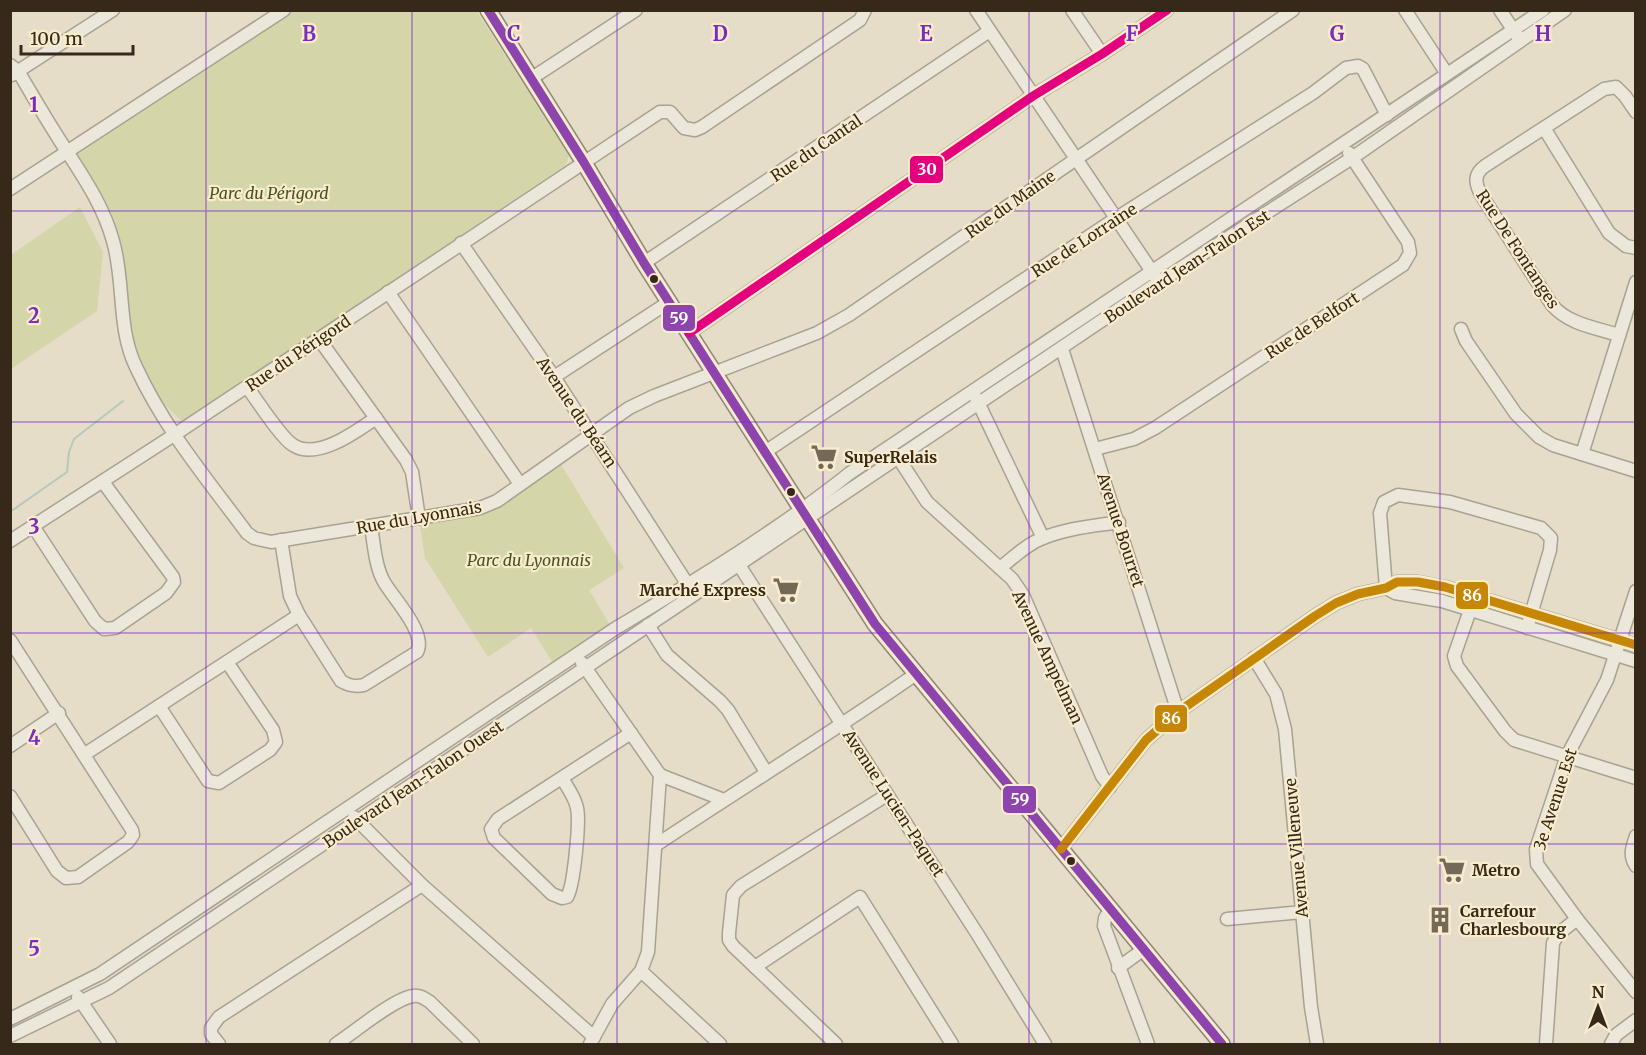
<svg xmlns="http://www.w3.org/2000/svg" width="1646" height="1055" viewBox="0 0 1646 1055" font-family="Merriweather,serif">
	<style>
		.green { fill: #d4d5a9 }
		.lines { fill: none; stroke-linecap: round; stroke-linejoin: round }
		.stream { stroke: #b5c9bd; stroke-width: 2 }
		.minor-casing { stroke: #a9a192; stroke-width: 15 }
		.major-casing { stroke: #8f8779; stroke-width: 18 }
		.minor { stroke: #ece7db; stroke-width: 12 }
		.major { stroke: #e4ddcb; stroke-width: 15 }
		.bus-1-casing { stroke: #f8eccc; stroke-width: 14 }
		.bus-2-casing { stroke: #f8eccc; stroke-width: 14 }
		.bus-3-casing { stroke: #f8eccc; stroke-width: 14 }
		.bus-1 { stroke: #8e44ad; stroke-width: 9 }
		.bus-2 { stroke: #c78706; stroke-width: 9 }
		.bus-3 { stroke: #e5007d; stroke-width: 9 }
		.grid { fill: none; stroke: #7b2cbf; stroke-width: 1.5; stroke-opacity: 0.55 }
		.bus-dot { fill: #37291a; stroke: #f8eccc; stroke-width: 2 }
		.labels { text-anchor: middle; stroke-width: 4.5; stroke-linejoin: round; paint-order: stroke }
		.street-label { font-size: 16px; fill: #37291a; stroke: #f8eccc }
		.park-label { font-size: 16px; font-style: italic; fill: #465520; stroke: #f8eccc }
		.poi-label { font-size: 16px; font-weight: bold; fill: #37291a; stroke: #f8eccc; text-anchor: start }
		.grid-label { font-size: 20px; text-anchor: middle; font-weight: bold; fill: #7b2cbf; stroke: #f8eccc; stroke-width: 4.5; stroke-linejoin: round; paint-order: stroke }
		.line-badge { stroke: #f8eccc; stroke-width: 2 }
		.badge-label { font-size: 16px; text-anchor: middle; font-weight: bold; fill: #fff }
	</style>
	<rect width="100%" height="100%" fill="#e5ddc8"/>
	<g class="green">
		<polygon points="476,10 569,155 566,165 182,422 152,391 139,364 130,330 122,245 112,214 77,155 77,149 291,11"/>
		<polygon points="80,207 103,252 97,311 11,369 11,255"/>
		<polygon points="557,458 624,568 589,590 613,630 556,668 531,628 488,657 425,558 419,518 480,508"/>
	</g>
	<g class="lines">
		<polyline class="stream" points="10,512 67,472 69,452 74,439 123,401"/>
		<g class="minor-casing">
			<g id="minor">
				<polyline points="976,10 1155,276"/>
				<polyline points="1072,10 1102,54"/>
				<polyline points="1405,10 1447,74"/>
				<polyline points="1500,10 1518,37"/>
				<path d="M 10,65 L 18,71 C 34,98 50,126 68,153 C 86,181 104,208 113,241 C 125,282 117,328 136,367 C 164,428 207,479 247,533 L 254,538 L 271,542 L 480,508 L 497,501 L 629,408 L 654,396 L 817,333 L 849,315 L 1293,10"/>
				<polyline points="12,75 113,10"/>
				<polyline points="532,78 636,10"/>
				<polyline points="1544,128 1609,233 1626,246 1636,248"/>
				<polyline points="10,189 284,10"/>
				<polyline points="461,243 554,377 688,585"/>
				<polyline points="644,263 988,32"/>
				<polyline points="388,292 520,484"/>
				<polyline points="1461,329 1466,341 1516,414 1539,437 1553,445 1636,471"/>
				<polyline points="689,333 1033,96 1102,54 1167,10"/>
				<path d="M 1619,335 C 1596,328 1568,324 1552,305 L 1480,193 C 1475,182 1474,174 1485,166 L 1604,89 L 1616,87 L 1625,96 L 1636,112"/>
				<polyline points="319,339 406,460 412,472 419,518"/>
				<polyline points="1062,349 1178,712"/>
				<polyline points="554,377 669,302"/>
				<path d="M 247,387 C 257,400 281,438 293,445 C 317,461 357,431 376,418"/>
				<polyline points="976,398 1043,538"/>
				<polyline points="1095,449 1134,439 1155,428 1403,265 1410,253 1408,242 1349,153"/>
				<polyline points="765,452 1115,219 1313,93 1346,68 1358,66 1363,69 1387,115"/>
				<polyline points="1582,454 1636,282"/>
				<polyline points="899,459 927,502 1012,579 1023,595 1102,776 1110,787"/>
				<polyline points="33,526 95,621 104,629 115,628 166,593 174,582 173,577 103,482"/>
				<path d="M 281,540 L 290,596 L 299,615 L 341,681 C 349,686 355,687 364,685 L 417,652 C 427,633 394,599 384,582 C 375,566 374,544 371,526"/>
				<polyline points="10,541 174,435 660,112 670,112 684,128 695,130 702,127 860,20 865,10"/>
				<polyline points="739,565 978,935 1045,1044"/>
				<path d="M 1000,568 C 1014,557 1027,544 1043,538 C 1067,528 1094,526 1119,522"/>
				<polyline points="1386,588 1380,513 1384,502 1398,495 1450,502 1541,528 1551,538 1550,550 1527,628"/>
				<polyline points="1386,588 1395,593 1442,601 1636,661"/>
				<polyline points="1636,591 1607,680 1567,756 1536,849 1537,864 1577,919 1636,992"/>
				<polyline points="1475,596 1454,656 1457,666 1505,731 1514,740 1636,778"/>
				<polyline points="648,625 667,655 720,701 728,710 766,772"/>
				<polyline points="10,640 132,830 133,835 128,842 78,877 66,878 57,871 10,796"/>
				<polyline points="1254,658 1276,694 1285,729 1311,1007 1317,1044"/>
				<polyline points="582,663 660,775 648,952 641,971 720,1044"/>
				<polyline points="159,706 208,781 219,783 270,750 276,742 273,730 227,662"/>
				<polyline points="10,746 59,713"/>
				<polyline points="85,754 299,615"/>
				<polyline points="660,775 724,800"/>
				<path d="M 562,778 C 567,787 575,797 577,808 C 580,822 574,886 567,897 L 562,898 L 552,894 L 494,838 L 491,829 L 498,819 L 631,733"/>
				<polyline points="354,817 422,885 594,1037"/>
				<path d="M 1636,836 C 1632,847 1629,856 1636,866"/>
				<path d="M 656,845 C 742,788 831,733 916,674"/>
				<polyline points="1061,849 1146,740 1178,712 1315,616 1336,603 1358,594 1386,588 1397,582 1418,582 1445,587 1636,645"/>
				<polyline points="1111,908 1105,918 1104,926 1148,1044"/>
				<polyline points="1227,919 1302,912"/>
				<polyline points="755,967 860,897 952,1044"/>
				<polyline points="1118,968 1144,949"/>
				<polyline points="78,997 110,1044"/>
				<path d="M 10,1019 L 100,974 L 613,630 C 694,581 776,532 850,473 L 1543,10"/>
				<polyline points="10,1036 109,988 1159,282 1352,158 1565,10"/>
				<polyline points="219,1044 211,1034 211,1028 219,1017 422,885"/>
				<path d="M 336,1044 C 353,1033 395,998 413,996 C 420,995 424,998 430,1002 L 473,1044"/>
				<polyline points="590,1044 612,1004 641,971"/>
				<polyline points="836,1044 733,946 729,940 729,933 733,895 741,886 887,795"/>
				<polyline points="1546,1044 1553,943 1558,934 1577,919"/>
				<polyline points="1611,1044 1616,1035 1636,1020"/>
			</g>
		</g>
		<g class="major-casing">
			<polyline id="major" points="488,10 583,161 644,263 875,624 1222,1044"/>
		</g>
		<use href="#minor" class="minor"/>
		<use href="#major" class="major"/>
		<g class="bus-1-casing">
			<polyline id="bus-1" points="488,10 583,161 644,263 875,624 1222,1044"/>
		</g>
		<g class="bus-2-casing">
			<polyline id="bus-2" points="1061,849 1146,740 1178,712 1315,616 1336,603 1358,594 1386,588 1397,582 1418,582 1445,587 1636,645"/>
		</g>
		<g class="bus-3-casing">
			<polyline id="bus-3" points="689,333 1033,96 1102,54 1167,10"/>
		</g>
		<use href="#bus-1" class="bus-1"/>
		<use href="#bus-2" class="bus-2"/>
		<use href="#bus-3" class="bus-3"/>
	</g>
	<path class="grid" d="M 206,10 L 206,1044M 412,10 L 412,1044M 617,10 L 617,1044M 823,10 L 823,1044M 1029,10 L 1029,1044M 1234,10 L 1234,1044M 1440,10 L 1440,1044M 10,211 L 1636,211M 10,422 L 1636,422M 10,633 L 1636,633M 10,844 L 1636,844"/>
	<defs>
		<g id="supermarket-bare" transform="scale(2.07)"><path d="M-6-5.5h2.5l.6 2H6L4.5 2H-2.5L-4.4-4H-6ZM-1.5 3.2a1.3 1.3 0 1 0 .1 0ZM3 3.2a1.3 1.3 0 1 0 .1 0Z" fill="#746857" stroke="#f8eccc" stroke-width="2.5" paint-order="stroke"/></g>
		<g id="building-bare" transform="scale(2.07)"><path d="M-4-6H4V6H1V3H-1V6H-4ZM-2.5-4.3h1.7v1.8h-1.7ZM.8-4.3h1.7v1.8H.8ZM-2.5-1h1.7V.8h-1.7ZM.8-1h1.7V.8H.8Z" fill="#746857" stroke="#f8eccc" stroke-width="2.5" paint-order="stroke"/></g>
	</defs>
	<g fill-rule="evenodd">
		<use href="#supermarket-bare" x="824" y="457"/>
		<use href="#supermarket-bare" x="786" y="590"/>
		<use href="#supermarket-bare" x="1452" y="870"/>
		<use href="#building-bare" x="1440" y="920"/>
	</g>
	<g class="bus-dot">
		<circle cx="654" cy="279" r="5"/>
		<circle cx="791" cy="492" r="5"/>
		<circle cx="1071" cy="861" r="5"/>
	</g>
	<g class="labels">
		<g class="street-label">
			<text transform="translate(816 148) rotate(-34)" y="6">Rue du Cantal</text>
			<text transform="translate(1010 204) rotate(-35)" y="6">Rue du Maine</text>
			<text transform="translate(1084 240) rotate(-33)" y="6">Rue de Lorraine</text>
			<text transform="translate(1518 249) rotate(57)" y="6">Rue De Fontanges</text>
			<text transform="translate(1187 266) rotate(-33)" y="6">Boulevard Jean-Talon Est</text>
			<text transform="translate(1312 325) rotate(-33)" y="6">Rue de Belfort</text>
			<text transform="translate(298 353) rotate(-34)" y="6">Rue du Périgord</text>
			<text transform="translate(577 412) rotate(56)" y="6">Avenue du Béarn</text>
			<text transform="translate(419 517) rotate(-10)" y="6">Rue du Lyonnais</text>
			<text transform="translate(1121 530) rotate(72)" y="6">Avenue Bourret</text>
			<text transform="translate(1048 657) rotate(65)" y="6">Avenue Ampelman</text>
			<text transform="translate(413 784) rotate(-34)" y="6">Boulevard Jean-Talon Ouest</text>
			<text transform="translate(1555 799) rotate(-72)" y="6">3e Avenue Est</text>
			<text transform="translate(894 803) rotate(57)" y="6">Avenue Lucien-Paquet</text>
			<text transform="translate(1296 848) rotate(-95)" y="6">Avenue Villeneuve</text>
		</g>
		<g class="park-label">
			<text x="269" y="199">Parc du Périgord</text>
			<text x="529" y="566">Parc du Lyonnais</text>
		</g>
		<g class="poi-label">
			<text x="844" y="463">SuperRelais</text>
			<text x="766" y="596" text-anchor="end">Marché Express</text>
			<text x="1472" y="876">Metro</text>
			<text x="1460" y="917">Carrefour<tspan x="1460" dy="18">Charlesbourg</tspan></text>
		</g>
	</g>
	<g class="grid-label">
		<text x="309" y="41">B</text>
		<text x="514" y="41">C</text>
		<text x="720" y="41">D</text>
		<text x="926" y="41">E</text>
		<text x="1132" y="41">F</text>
		<text x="1337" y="41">G</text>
		<text x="1543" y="41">H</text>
		<text x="34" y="112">1</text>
		<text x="34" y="323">2</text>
		<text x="34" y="534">3</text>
		<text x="34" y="745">4</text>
		<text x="34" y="956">5</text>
	</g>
	<g class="line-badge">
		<rect x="909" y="155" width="35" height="29" rx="6" fill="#e5007d"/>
		<rect x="662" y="304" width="34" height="28" rx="6" fill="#8e44ad"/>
		<rect x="1455" y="581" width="34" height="29" rx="6" fill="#c78706"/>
		<rect x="1154" y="704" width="34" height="29" rx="6" fill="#c78706"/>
		<rect x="1002" y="785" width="35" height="29" rx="6" fill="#8e44ad"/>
	</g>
	<g class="badge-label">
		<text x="927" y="175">30</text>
		<text x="679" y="324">59</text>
		<text x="1472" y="601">86</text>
		<text x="1171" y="724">86</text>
		<text x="1020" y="805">59</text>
	</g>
	<rect width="1646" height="1055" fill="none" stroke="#37291a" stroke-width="24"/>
	<g transform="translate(1598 1007)" stroke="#f8eccc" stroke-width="4.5" paint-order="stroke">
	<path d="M0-4.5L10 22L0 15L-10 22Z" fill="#37291a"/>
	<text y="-9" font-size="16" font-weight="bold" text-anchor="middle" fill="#37291a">N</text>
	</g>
	<path d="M21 45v9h112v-9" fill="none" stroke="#37291a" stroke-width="3"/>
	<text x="30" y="45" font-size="18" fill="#37291a" stroke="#f8eccc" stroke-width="4.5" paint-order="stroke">100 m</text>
</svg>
